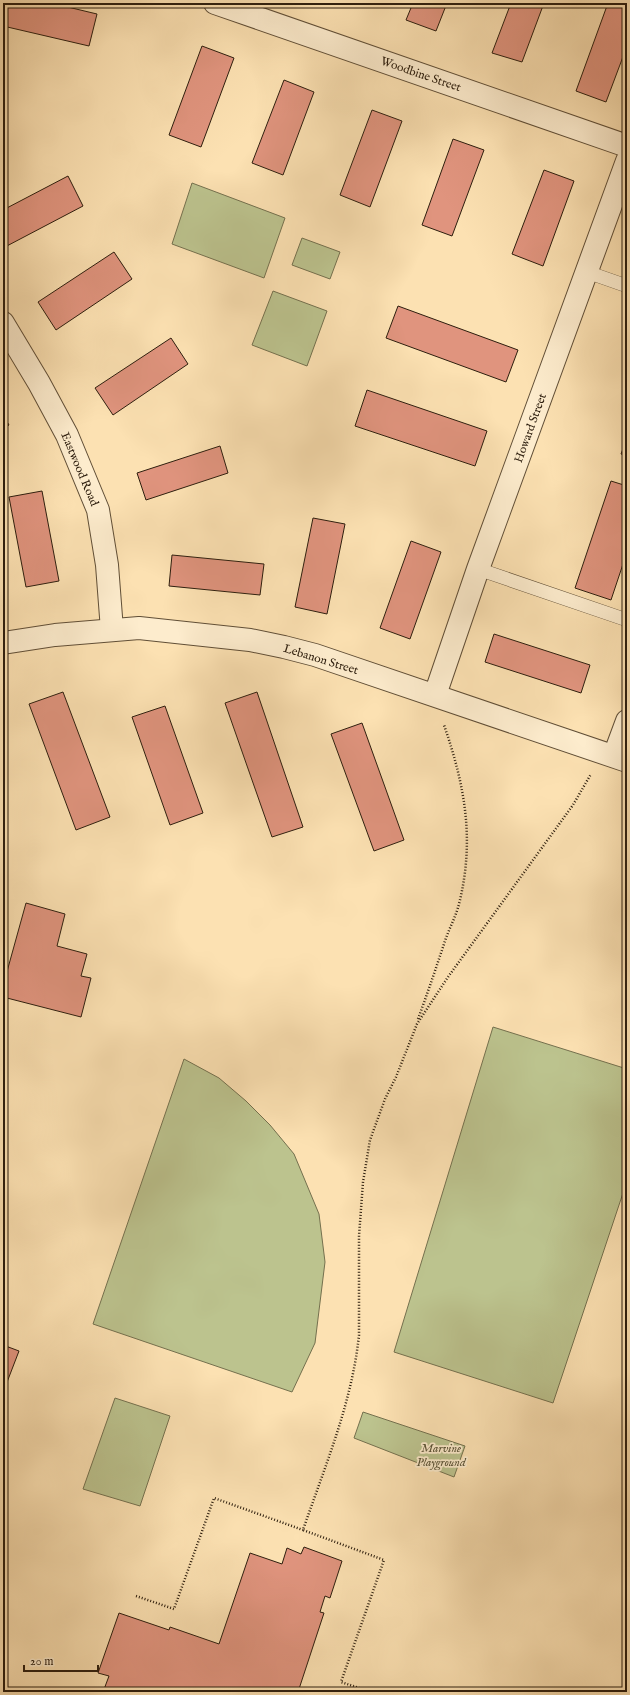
<svg xmlns="http://www.w3.org/2000/svg" width="630" height="1695" viewBox="0 0 630 1695" font-family="'IM FELL English',serif">
	<style>
		.green { fill: #bcc38e; stroke: #74704e }
		.building { fill: #e0947e; stroke: #2d1e0e }
		.lines { fill: none; stroke-linecap: round; stroke-linejoin: round }
		.service-casing { stroke: #614f37; stroke-width: 14 }
		.minor-casing { stroke: #614f37; stroke-width: 24 }
		.path { stroke: #2d1e0e; stroke-width: 2.5; stroke-dasharray: 1 2; stroke-linecap: butt }
		.service { stroke: #fdeccd; stroke-width: 13 }
		.minor { stroke: #fdeccd; stroke-width: 22 }
		.labels { text-anchor: middle; stroke-width: 3.5; stroke-linejoin: round; paint-order: stroke }
		.street-label { font-size: 12px; fill: #2d1e0e; stroke: #fdeccd }
		.park-label { font-size: 12px; font-style: italic; fill: #585034; stroke: #fdeccd }
	</style>
	<rect width="100%" height="100%" fill="#fce1b2"/>
	<filter id="stains"><feTurbulence type="fractalNoise" baseFrequency=".005" numOctaves="4"/><feColorMatrix values="0 0 0 0 .2 0 0 0 0 .09 0 0 0 0 .02 0 0 0 .5 -.17"/></filter>
	<radialGradient id="worn" r=".72"><stop offset=".6" stop-color="#630" stop-opacity="0"/><stop offset="1" stop-color="#630" stop-opacity=".3"/></radialGradient>
	<g class="green">
		<polygon points="192,183 285,218 264,278 172,244"/>
		<polygon points="302,238 340,252 330,279 292,265"/>
		<polygon points="273,291 327,311 307,366 252,345"/>
		<polygon points="493,1027 627,1069 627,1181 553,1403 394,1352"/>
		<polygon points="184,1059 219,1078 246,1101 270,1125 294,1154 319,1214 325,1262 315,1343 292,1392 93,1324"/>
		<polygon points="115,1398 170,1416 140,1506 83,1489"/>
		<polygon points="363,1412 465,1446 454,1477 354,1438"/>
	</g>
	<g class="building">
		<polygon points="3,3 51,3 97,14 89,46 3,26"/>
		<polygon points="413,3 447,3 436,31 406,20"/>
		<polygon points="511,3 544,3 522,62 492,53"/>
		<polygon points="608,3 627,3 627,46 606,102 576,91"/>
		<polygon points="202,46 234,58 201,147 169,135"/>
		<polygon points="284,80 314,92 283,175 252,163"/>
		<polygon points="372,110 402,121 370,207 340,195"/>
		<polygon points="453,139 484,150 452,236 422,225"/>
		<polygon points="544,170 574,181 543,266 512,254"/>
		<polygon points="68,176 83,206 3,248 3,210"/>
		<polygon points="114,252 132,279 56,330 38,302"/>
		<polygon points="398,306 518,350 506,382 386,338"/>
		<polygon points="171,338 188,364 113,415 95,388"/>
		<polygon points="367,390 487,431 475,466 355,426"/>
		<polygon points="3,415 9,425 3,429"/>
		<polygon points="627,438 627,456 621,454"/>
		<polygon points="220,446 228,473 146,500 137,473"/>
		<polygon points="611,481 627,486 627,552 611,600 575,588"/>
		<polygon points="42,491 59,581 26,587 9,497"/>
		<polygon points="313,518 345,524 327,614 295,607"/>
		<polygon points="411,541 441,552 410,639 380,628"/>
		<polygon points="172,555 264,564 260,595 169,586"/>
		<polygon points="494,634 590,665 581,693 485,662"/>
		<polygon points="63,692 110,817 76,830 29,704"/>
		<polygon points="257,692 303,827 272,837 225,703"/>
		<polygon points="165,706 203,813 170,825 132,717"/>
		<polygon points="362,723 404,840 374,851 331,734"/>
		<polygon points="26,903 65,914 57,946 87,954 81,976 91,978 81,1017 3,997 3,986"/>
		<polygon points="3,1345 19,1351 4,1390 3,1390"/>
		<polygon points="304,1547 342,1561 330,1598 325,1596 320,1612 324,1613 298,1692 103,1692 109,1676 98,1673 119,1613 169,1630 170,1627 219,1644 250,1553 282,1564 287,1548 301,1554"/>
	</g>
	<g class="lines">
		<g class="service-casing">
			<g id="service">
				<polyline points="587,272 627,286"/>
				<polyline points="478,569 627,620"/>
			</g>
		</g>
		<g class="minor-casing">
			<g id="minor">
				<polyline points="215,3 627,146"/>
				<polyline points="3,323 39,383 67,435 98,510 107,565 112,630"/>
				<polyline points="3,643 55,635 139,628 250,640 284,647 315,655 627,761"/>
				<polyline points="435,695 478,569 627,161"/>
				<polyline points="614,756 627,721"/>
			</g>
		</g>
		<g class="path">
			<path d="M 418,1019 C 428,992 437,965 446,938 C 450,927 456,916 459,904 C 475,840 465,786 444,725"/>
			<polyline points="136,1596 174,1609 214,1498 303,1530"/>
			<path d="M 371,1692 L 341,1682 L 384,1560 L 303,1530 C 325,1466 352,1403 359,1335 L 359,1236 L 363,1182 L 370,1140 L 385,1099 L 396,1077 L 417,1024 L 448,977 L 573,805 L 591,774"/>
		</g>
		<use href="#service" class="service"/>
		<use href="#minor" class="minor"/>
	</g>
	<g class="labels">
		<g class="street-label">
			<text transform="translate(421 74) rotate(19)" y="4">Woodbine Street</text>
			<text transform="translate(530 428) rotate(-70)" y="4">Howard Street</text>
			<text transform="translate(80 469) rotate(67)" y="4">Eastwood Road</text>
			<text transform="translate(321 659) rotate(17)" y="4">Lebanon Street</text>
		</g>
		<g class="park-label">
			<text x="441" y="1452">Marvine<tspan x="441" dy="14">Playground</tspan></text>
		</g>
	</g>
	<rect width="630" height="1695" fill="none" stroke="#fce1b2" stroke-width="16"/>
	<rect x="4" y="4" width="622" height="1687" fill="none" stroke="#2d1e0e" stroke-width="2"/>
	<rect x="8" y="8" width="614" height="1679" fill="none" stroke="#2d1e0e"/>
	<path d="M24 1665v6h74v-6" fill="none" stroke="#2d1e0e" stroke-width="2"/>
	<text x="30" y="1665" font-size="12" fill="#2d1e0e" stroke="#fdeccd" stroke-width="3" paint-order="stroke">20 m</text>
	<rect width="100%" height="100%" filter="url(#stains)"/>
	<rect width="100%" height="100%" fill="url(#worn)"/>
</svg>
